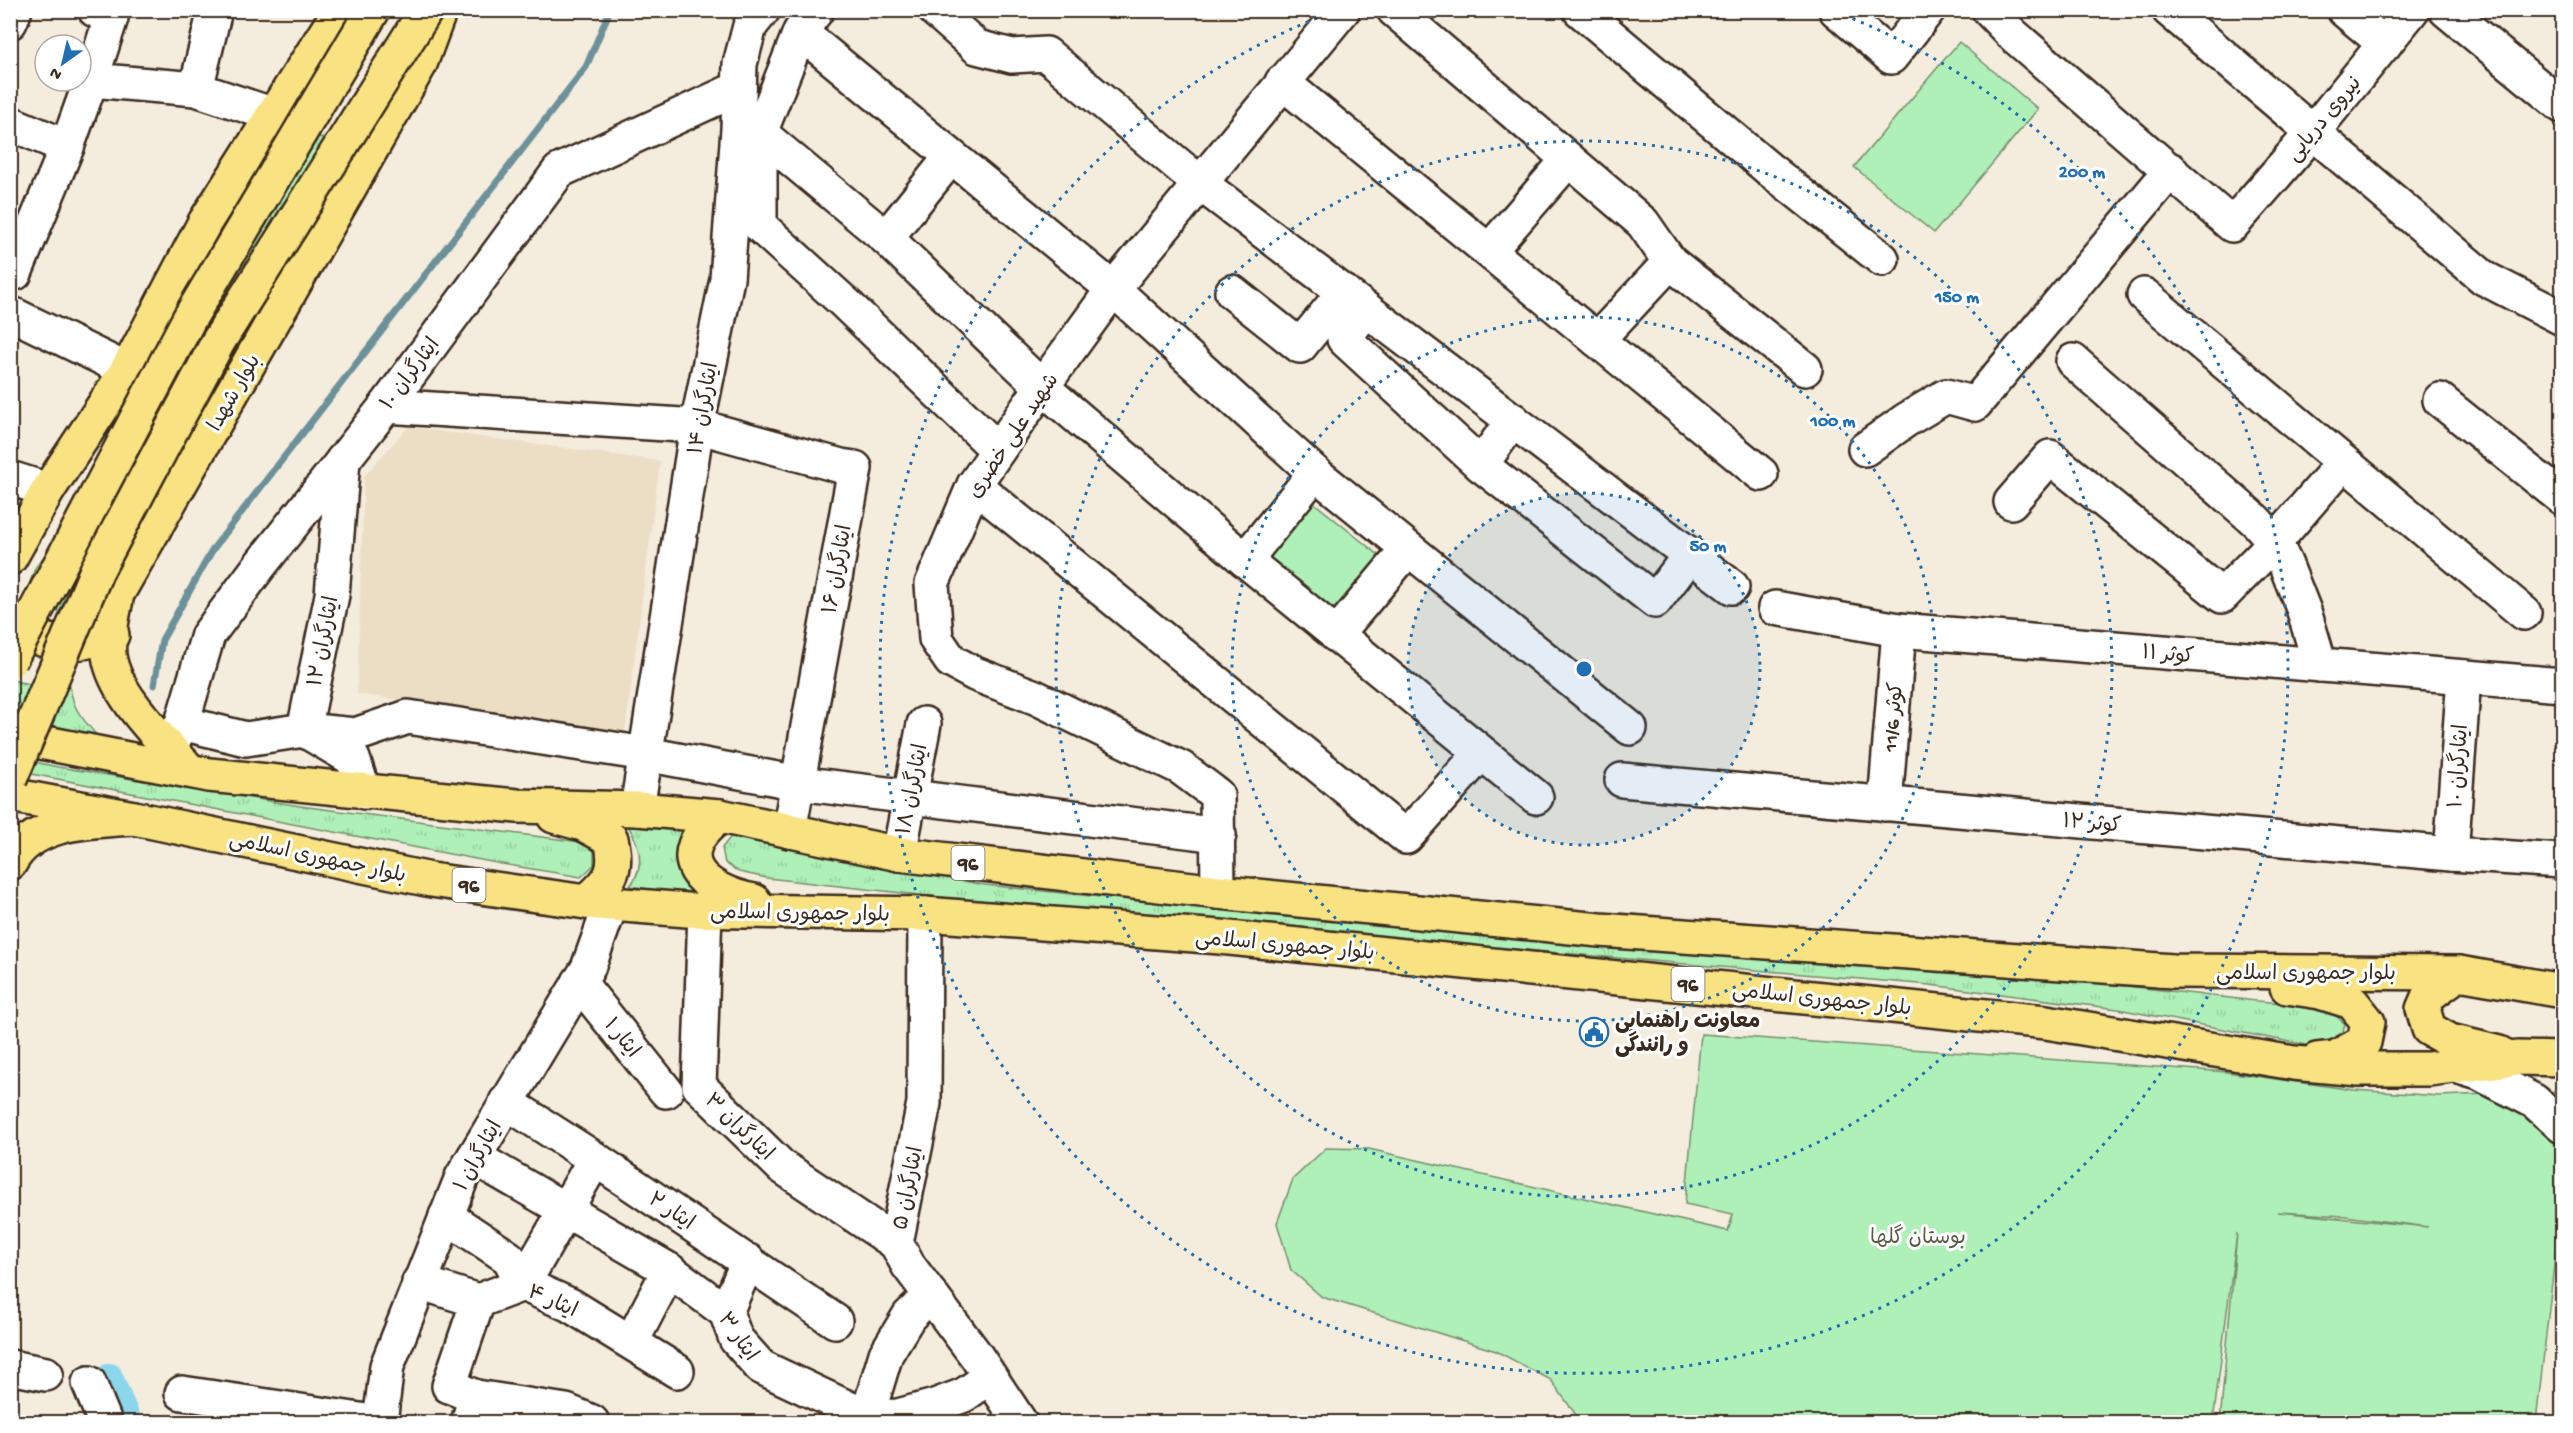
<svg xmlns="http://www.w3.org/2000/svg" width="2573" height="1433" viewBox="0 0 2573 1433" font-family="'Gochi Hand','Playpen Sans Arabic',sans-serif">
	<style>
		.built { fill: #ecdec5 }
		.grass { fill: url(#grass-tufts); stroke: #748d6b; stroke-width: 1.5 }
		.park { fill: #aef0b8; stroke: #748d6b; stroke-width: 1.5; fill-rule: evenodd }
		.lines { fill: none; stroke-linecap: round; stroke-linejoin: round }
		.stream { stroke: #6c919a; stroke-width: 7 }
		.canal { stroke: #8cd6ec; stroke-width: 24 }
		.minor-casing { stroke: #3b2a1e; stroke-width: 38 }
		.major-casing { stroke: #3b2a1e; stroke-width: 38 }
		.highway-casing { stroke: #3b2a1e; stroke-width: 38 }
		.minor { stroke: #fff; stroke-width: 33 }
		.major { stroke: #f8e281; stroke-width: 33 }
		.highway { stroke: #f8e281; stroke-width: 33 }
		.highway-bridge-casing { stroke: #3b2a1e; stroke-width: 38; stroke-linecap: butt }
		.highway-bridge { stroke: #f8e281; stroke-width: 33 }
		.ring { fill: none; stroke: #1f6fb2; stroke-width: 3; stroke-dasharray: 3 6 }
		.labels { text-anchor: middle; stroke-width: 6; stroke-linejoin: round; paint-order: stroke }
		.shield { fill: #fff; stroke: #766a62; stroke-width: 1.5 }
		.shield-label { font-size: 20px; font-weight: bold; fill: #3b2a1e }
		.street-label { font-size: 21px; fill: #3b2a1e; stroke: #fff }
		.poi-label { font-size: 21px; font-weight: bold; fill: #3b2a1e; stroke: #fff; text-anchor: start }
		.park-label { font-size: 21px; fill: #585c44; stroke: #fff }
		.centre { fill: #1f6fb2; stroke: #fff; stroke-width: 3 }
		.ring-label { font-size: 18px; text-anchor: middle; font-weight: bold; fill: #1f6fb2; stroke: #fff; stroke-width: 6; stroke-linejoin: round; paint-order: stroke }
	</style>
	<defs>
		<pattern id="grass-tufts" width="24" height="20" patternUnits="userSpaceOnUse" patternTransform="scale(1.5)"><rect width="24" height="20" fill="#aef0b8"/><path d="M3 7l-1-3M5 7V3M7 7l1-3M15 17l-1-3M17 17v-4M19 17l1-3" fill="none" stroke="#97ce9e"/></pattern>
	</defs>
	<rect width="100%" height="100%" fill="#f4ecdd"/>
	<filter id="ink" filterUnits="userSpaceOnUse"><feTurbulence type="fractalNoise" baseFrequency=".0167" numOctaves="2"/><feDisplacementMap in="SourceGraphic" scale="12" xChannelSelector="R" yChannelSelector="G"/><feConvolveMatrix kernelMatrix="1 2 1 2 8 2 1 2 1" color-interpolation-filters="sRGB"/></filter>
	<g filter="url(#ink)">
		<polygon class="built" points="408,427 660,461 625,732 357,694 364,476"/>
		<g class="grass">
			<polygon points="309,131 325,140 143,431 87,557 69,608 44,615 24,599 35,568 59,537"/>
			<path d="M 68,672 C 71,707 77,713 100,739 L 11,720 L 10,678 C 29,690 50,680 68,672 Z"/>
			<polygon points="10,757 58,767 300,806 589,843 594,851 594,865 581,877 502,864 11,770"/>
			<path d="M 626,822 L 691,828 L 680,838 L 677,858 L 710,899 L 630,886 C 647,865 639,843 626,822 Z"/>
			<polygon points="732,835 756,838 809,853 985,885 1342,922 2074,980 2256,1001 2325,1006 2345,1024 2340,1042 2317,1047 2118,1009 1930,985 1281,929 983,902 767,878 739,872 725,863 722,848"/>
		</g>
		<g class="park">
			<polygon points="1959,42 2038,109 1934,233 1854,167"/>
			<polygon points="1308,498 1386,561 1337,621 1259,558"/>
			<path d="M 1701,1034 L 2227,1072 L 2354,1090 L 2439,1096 L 2562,1091 L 2562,1195 L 2536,1422 L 2220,1422 L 2237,1233 L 2213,1422 L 1581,1422 L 1551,1380 L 1496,1351 L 1322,1297 L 1291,1270 L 1277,1223 L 1293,1179 L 1326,1148 L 1369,1149 L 1728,1231 L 1733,1214 L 1685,1204 ZM 2278,1212 L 2345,1216 L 2428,1227 Z"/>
		</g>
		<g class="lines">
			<polyline class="stream" points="154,685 162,640 213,549 586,67 610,10"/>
			<polyline class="canal" points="110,1375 130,1422"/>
			<g class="minor-casing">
				<g id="minor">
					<polyline points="95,10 111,18 91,80 196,89 274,115"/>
					<polyline points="817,10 800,32 760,133 760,226 845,303 998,450"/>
					<polyline points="935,10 977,47 1012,56 1046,54 1201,184 1732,587"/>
					<polyline points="1394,10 1643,223 1670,262 1597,340"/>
					<polyline points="1580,10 1770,170 1882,259"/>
					<polyline points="1836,10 1891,57 1928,10"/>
					<polyline points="1989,10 2012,34 2232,225 2312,133 2412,10"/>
					<polyline points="2169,10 2484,278 2562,318"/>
					<polyline points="2344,10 2385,44"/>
					<polyline points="2446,10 2562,106"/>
					<polyline points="10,22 15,10"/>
					<polyline points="800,32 1113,289 1315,473 1630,728"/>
					<polyline points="1282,82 1761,474"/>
					<polyline points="196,89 215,10"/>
					<polyline points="10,123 67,147"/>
					<polyline points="760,133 886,238 1042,387 1245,560 1536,797"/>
					<polyline points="886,238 951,157"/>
					<polyline points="1489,251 1568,160"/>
					<polyline points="1670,262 1805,369"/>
					<polyline points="15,273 67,147 91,80"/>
					<polyline points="1232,292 1300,346 1344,292"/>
					<polyline points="2144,295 2524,613"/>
					<polyline points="1366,309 1344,339 1481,465 1655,601 1690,555"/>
					<polyline points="10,313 127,370"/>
					<polyline points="2073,361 2256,521 2275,542 2285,563 2304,611 2320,665"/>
					<polyline points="2440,400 2562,498"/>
					<polyline points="386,406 697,426 841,466 855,468 789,831"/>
					<polyline points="1865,449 1906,420 1946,396 1975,404 2171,170"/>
					<polyline points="343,460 332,595 304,730 353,759 364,792"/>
					<polyline points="1481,465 1513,420"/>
					<polyline points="10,478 48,490"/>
					<polyline points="974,485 1406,837 1481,753"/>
					<polyline points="2011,502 2050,457 2222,596 2275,542 2343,463"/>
					<polyline points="1245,560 1315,473"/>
					<polyline points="1775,608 1899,630 2562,685"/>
					<polyline points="1336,635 1408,549"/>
					<polyline points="182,723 246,739 304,730 355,735 408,717 646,754 798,783 1219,835"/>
					<polyline points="173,741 182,723 208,635 261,564 386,406 559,171 739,88"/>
					<polyline points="1622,780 2451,854 2562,861"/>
					<polyline points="1885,804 1899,630"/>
					<polyline points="637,809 697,426 727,279 738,129 740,64 750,26 763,10"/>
					<polyline points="899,854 924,724"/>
					<polyline points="2451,854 2464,677"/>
					<polyline points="1218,892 1217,795 1181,768 1035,697 975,674 951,661 936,639 932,584 974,485 1042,387 1113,289 1343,10"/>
					<polyline points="705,911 699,1086 781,1166 896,1243"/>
					<polyline points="925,914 924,1103 896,1243 908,1265 975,1354 1020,1422"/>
					<polyline points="579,982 666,1091"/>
					<polyline points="2456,1066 2479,1073 2534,1101 2562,1126"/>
					<polyline points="506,1102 595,1159 835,1321"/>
					<polyline points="474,1157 669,1270 726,1312 736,1339 761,1367 867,1417 898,1416 935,1406 964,1395 990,1377"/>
					<polyline points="446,1216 509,1258 523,1284"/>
					<polyline points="419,1282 478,1301 523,1284 570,1305 677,1371"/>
					<polyline points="523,1284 595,1159"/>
					<polyline points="726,1312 748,1261"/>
					<polyline points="632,1341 669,1270"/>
					<polyline points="10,1367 46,1374"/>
					<polyline points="89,1383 105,1422"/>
					<polyline points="182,1393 373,1422"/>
					<polyline points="476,1397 449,1386 478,1301"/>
					<polyline points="867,1417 886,1354 909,1316 931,1295"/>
					<polyline points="380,1422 387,1366 462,1177 588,968 611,904"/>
					<polyline points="468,1422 476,1397 566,1411 592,1422"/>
				</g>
			</g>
			<g class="major-casing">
				<g id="major">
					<polyline points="10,558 48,490 127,370 205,222 340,10"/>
					<path d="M 10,623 C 46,647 71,648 112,635"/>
					<polyline points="10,736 209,775 517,806 637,809 720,816 899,854 1218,892 1600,930 2173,971 2459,973 2562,991"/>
					<path d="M 188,769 C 162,739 114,695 109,655 C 107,638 114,611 117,594 L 420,64 L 440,10"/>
					<polyline points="10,795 134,818 431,880 586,902 687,910 925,914 1220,937 2046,1022 2294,1063 2359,1069 2429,1069 2518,1058 2562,1059"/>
					<path d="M 554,816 L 583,824 L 611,839 C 619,872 610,881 586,902"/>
					<path d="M 720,816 C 666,857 701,891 754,901"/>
					<polyline points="2459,973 2429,995 2423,1009 2429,1029 2450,1041 2499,1053"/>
					<polyline points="2287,987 2320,992 2352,1002 2368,1022 2364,1042 2335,1058 2317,1060"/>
				</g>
			</g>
			<g class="highway-casing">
				<path id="highway" d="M 10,863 C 32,820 93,821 134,818"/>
			</g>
			<use href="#minor" class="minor"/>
			<use href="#major" class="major"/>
			<use href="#highway" class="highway"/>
			<g class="highway-bridge-casing">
				<g id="highway-bridge">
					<polyline points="10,660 189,319 373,10"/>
					<polyline points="10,779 97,570 218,342 426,10"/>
				</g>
			</g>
			<use href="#highway-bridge" class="highway-bridge"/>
		</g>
	</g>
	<circle cx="1584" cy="669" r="176" fill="#1f6fb2" fill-opacity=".12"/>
	<g class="ring">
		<circle cx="1584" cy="669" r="176"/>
		<circle cx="1584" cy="669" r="352"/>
		<circle cx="1584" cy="669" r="528"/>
		<path d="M1836 12A704 704 0 1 1 1332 12"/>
	</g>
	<defs>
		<g id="civic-ring" transform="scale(1.5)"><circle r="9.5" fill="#fff" stroke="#1f6fb2" stroke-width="1.5"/><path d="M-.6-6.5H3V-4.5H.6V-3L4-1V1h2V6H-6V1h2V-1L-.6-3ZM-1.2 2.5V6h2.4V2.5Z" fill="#1f6fb2"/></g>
	</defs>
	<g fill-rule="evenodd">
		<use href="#civic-ring" x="1594" y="1032"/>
	</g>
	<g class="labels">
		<g class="shield">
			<rect x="951.5" y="846" width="33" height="34" rx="4.5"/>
			<rect x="452.5" y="868" width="33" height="34" rx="4.5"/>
			<rect x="1671.5" y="967" width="33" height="34" rx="4.5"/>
		</g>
		<g class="shield-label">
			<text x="968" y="870">96</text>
			<text x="469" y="892">96</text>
			<text x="1688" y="991">96</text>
		</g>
		<g class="street-label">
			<text transform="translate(2323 118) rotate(-50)" y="7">نیروی دریایی</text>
			<text transform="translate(409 373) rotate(-53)" y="7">ایثارگران ۱۰</text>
			<text transform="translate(233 392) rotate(-60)" y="7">بلوار شهدا</text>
			<text transform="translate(702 408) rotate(-80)" y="7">ایثارگران ۱۴</text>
			<text transform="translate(1012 435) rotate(-56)" y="7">شهید علی خضری</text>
			<text transform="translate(836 569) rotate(-80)" y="7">ایثارگران ۱۶</text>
			<text transform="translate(322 641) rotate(-79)" y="7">ایثارگران ۱۲</text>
			<text transform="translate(2168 653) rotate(5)" y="7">کوثر ۱۱</text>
			<text transform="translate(1892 717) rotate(-85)" y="7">کوثر 11/6</text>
			<text transform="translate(2457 766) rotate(-86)" y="7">ایثارگران ۱۰</text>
			<text transform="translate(911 789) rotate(-79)" y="7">ایثارگران ۱۸</text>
			<text transform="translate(2092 822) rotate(5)" y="7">کوثر ۱۲</text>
			<text transform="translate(318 856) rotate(12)" y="7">بلوار جمهوری اسلامی</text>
			<text transform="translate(800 912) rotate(1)" y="7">بلوار جمهوری اسلامی</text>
			<text transform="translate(1285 944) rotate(5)" y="7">بلوار جمهوری اسلامی</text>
			<text x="2306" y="979">بلوار جمهوری اسلامی</text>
			<text transform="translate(1822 998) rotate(6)" y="7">بلوار جمهوری اسلامی</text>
			<text transform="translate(623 1037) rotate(51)" y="7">ایثار ۱</text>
			<text transform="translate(740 1126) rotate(44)" y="7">ایثارگران ۳</text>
			<text transform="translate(477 1155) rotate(-61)" y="7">ایثارگران ۱</text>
			<text transform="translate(907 1188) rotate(-79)" y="7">ایثارگران ۵</text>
			<text transform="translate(672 1210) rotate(34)" y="7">ایثار ۲</text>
			<text transform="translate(553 1300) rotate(24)" y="7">ایثار ۴</text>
			<text transform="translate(739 1336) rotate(55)" y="7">ایثار ۳</text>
		</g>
		<g class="poi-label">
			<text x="1615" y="1027">معاونت راهنمایی<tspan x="1615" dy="24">و رانندگی</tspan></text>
		</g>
		<g class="park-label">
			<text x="1918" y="1243">بوستان گلها</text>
		</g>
	</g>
	<circle cx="1584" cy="669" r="9" class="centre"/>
	<g class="ring-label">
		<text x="2082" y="177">200 m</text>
		<text x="1957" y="302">150 m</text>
		<text x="1833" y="426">100 m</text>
		<text x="1708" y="551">50 m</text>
	</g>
	<rect width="2573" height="1433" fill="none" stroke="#fff" stroke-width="36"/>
	<rect x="18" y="18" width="2537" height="1397" fill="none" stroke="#3b2a1e" stroke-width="2" filter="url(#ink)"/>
	<g transform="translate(63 63) rotate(214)"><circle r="28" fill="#ffffff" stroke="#b1aaa5" stroke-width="1.5"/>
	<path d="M0-4.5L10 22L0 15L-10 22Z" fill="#1f6fb2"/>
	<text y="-9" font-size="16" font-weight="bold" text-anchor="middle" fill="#3b2a1e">N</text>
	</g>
</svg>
